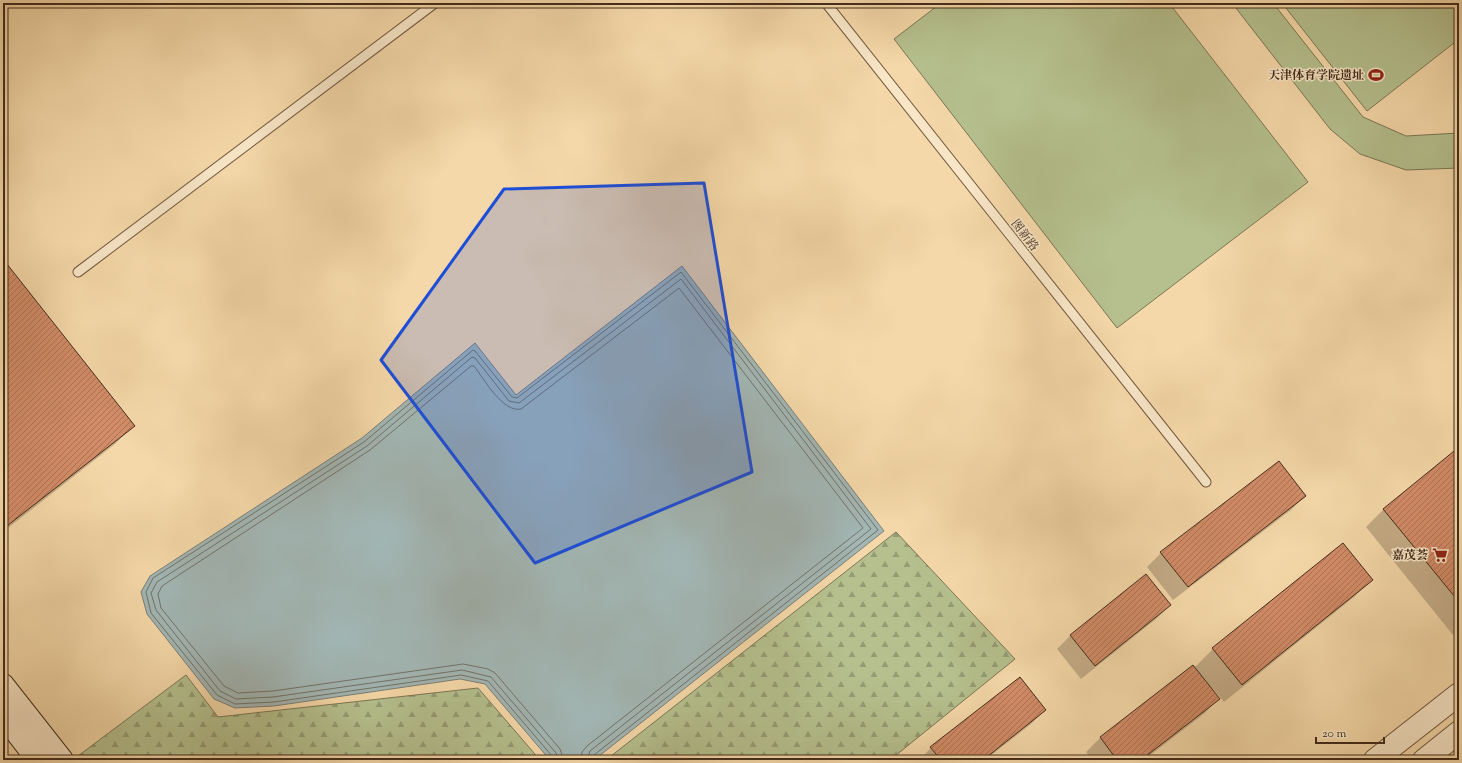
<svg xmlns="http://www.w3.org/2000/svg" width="1462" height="763" viewBox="0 0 1462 763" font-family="'Sorts Mill Goudy','Noto Serif SC',serif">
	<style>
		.grass { fill: #b5c08e; stroke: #7c7654 }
		.forest { fill: url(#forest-firs); stroke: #7c7654 }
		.water { fill: #a2b6b4; stroke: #7c7f77 }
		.shadow { fill: #0003 }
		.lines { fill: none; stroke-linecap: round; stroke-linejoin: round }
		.shore { stroke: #727268; stroke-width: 1 }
		.building { fill: url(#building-hatch); stroke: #432d1b }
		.service-casing { stroke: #70583e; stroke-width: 11 }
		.tertiary-casing { stroke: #70583e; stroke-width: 24 }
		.secondary-casing { stroke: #432d1b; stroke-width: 24 }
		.service { stroke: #f8e6c7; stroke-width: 9 }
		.tertiary { stroke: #f8e6c7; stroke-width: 22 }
		.secondary { stroke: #f8e6c7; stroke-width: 22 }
		.marked { fill: #1d4ed8; fill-opacity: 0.2; stroke: #1d4ed8; stroke-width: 3; stroke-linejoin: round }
		.labels { text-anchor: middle; stroke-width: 3; stroke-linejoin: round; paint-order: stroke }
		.poi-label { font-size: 12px; font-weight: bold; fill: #432d1b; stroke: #f8e6c7; text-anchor: end }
		.street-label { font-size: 12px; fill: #432d1b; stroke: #f8e6c7 }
	</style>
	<defs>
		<pattern id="forest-firs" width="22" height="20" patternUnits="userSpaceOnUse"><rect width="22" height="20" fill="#b5c08e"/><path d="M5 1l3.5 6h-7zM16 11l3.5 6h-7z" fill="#959c73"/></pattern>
		<pattern id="building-hatch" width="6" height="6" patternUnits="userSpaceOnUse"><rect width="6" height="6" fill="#d28c68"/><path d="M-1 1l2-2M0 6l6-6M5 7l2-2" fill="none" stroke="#ac7355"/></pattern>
	</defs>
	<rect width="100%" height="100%" fill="#f5d8a9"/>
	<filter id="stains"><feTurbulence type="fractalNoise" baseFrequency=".005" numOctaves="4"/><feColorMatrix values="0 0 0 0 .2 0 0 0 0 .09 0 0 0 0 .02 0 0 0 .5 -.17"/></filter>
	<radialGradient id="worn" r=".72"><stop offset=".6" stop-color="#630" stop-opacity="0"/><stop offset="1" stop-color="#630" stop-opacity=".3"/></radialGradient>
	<g class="grass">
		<polygon points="941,3 1169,3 1308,182 1117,328 894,39"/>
		<polygon points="1232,3 1273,3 1363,117 1406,136 1459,133 1459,168 1406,170 1360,154 1330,129"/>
		<polygon points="1282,3 1459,3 1459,39 1367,111"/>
	</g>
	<g class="forest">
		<polygon points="896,532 1015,659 890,760 606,760"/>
		<polygon points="186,675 218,717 478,688 540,760 74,759"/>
	</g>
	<polygon class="water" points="682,266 884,531 594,760 550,760 485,684 460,679 274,706 235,708 214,699 147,614 141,592 150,576 362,438 475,343 516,395"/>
	<g class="shadow">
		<polygon points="3,260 133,426 115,444 3,532"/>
		<polygon points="1459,448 1459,630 1453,635 1366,527 1384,509"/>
		<polygon points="1305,496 1291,510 1173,600 1147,567 1161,553"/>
		<polygon points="1372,579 1354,597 1224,702 1212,688 1211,689 1218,699 1205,713 1144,760 1092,760 1086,752 1100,738 1193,666 1194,668 1213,649"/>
		<polygon points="1170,605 1156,619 1081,679 1057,649 1071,635"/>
		<polygon points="1045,710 1031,724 985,760 919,760 931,748"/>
	</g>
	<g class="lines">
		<g class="shore">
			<polyline points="553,760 552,756 488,681 461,675 274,702 235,704 217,695 151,613 146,592 153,578 364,442 473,350 475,351 512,397 517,398 681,272 878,530 594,755 592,760"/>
			<polyline points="558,760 556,753 491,677 462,670 273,697 236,699 220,691 156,610 151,593 157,582 367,446 472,357 475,358 509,401 519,403 681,279 871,529 590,751 587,760"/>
			<path d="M 564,760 L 560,749 L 495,673 L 488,669 L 463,664 L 273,691 L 238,693 L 224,686 L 161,608 L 158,594 L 162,586 L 370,450 L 471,366 L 474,366 C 484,379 503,413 521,409 L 679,288 L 863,528 L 587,746 L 582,752 L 581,760"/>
		</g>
	</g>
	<g class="building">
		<polygon points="3,259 135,426 3,529"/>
		<polygon points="1459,447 1459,602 1383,509"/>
		<polygon points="1279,461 1306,496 1188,587 1160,552"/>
		<polygon points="1343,543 1373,580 1242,685 1212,648"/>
		<polygon points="1146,574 1171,605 1095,666 1070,635"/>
		<polygon points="1193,665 1220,699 1141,760 1117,760 1100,737"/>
		<polygon points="1020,677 1046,710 983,760 941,760 930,747"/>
	</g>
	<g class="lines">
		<g class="service-casing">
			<g id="service">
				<polyline points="826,3 1206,482"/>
				<polyline points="78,272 435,3"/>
			</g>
		</g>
		<g class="tertiary-casing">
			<g id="tertiary">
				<polyline points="1375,760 1459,694"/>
				<polyline points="1424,760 1459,732"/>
			</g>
		</g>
		<g class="secondary-casing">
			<g id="secondary">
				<polyline points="3,685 62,760"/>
				<polyline points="3,715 38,760"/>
			</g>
		</g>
		<use href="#service" class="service"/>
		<use href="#tertiary" class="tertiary"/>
		<use href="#secondary" class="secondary"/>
	</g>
	<path class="marked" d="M 704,183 L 752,472 L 535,563 L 381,360 L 504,189 Z"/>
	<defs>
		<g id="stadium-bare" transform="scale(1.2)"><path d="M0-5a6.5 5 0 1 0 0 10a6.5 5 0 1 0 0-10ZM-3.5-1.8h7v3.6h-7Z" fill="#8f2418" stroke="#f8e6c7" stroke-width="2.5" paint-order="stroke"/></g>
		<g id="supermarket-bare" transform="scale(1.2)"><path d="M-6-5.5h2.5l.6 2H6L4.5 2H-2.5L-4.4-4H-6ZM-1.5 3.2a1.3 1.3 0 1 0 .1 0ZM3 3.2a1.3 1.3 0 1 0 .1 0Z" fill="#8f2418" stroke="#f8e6c7" stroke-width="2.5" paint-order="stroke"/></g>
	</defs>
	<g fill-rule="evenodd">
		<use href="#stadium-bare" x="1376" y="75"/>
		<use href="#supermarket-bare" x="1440" y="555"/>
	</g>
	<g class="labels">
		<g class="poi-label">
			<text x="1364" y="79">天津体育学院遗址</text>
			<text x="1428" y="559">嘉茂荟</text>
		</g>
		<g class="street-label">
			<text transform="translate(1025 235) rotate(52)" y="4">图新路</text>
		</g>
	</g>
	<rect width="1462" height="763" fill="none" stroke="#f5d8a9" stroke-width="16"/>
	<rect x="4" y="4" width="1454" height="755" fill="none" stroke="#432d1b" stroke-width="2"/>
	<rect x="8" y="8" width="1446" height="747" fill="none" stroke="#432d1b"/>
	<path d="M1316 737v6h68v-6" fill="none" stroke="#432d1b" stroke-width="2"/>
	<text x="1322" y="737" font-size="12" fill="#432d1b" stroke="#f8e6c7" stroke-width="3" paint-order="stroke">20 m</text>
	<rect width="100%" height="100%" filter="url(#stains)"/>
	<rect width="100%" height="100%" fill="url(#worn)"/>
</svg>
